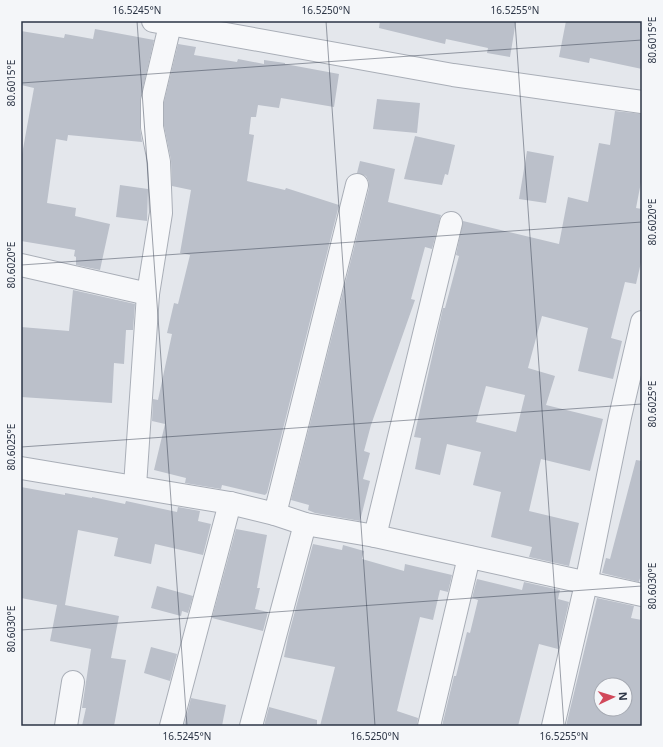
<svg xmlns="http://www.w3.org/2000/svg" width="663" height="747" viewBox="0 0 663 747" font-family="'Noto Sans',sans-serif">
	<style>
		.building { fill: #bbc0ca; fill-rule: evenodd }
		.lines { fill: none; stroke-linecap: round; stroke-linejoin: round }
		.minor-casing { stroke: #a9aeb7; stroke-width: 24 }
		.minor { stroke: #f7f8fa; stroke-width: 22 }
		.ticks { fill: none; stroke: #2b3445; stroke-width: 1; stroke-opacity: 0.45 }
		.neatline { fill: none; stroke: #2b3445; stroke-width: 1.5 }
		.ticks-label { font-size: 10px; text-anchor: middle; fill: #2b3445 }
	</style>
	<rect width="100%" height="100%" fill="#e4e7ec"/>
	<g class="building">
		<polygon points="380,21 516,21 510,57 487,53 488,48 446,39 445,44 379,28"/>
		<polygon points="566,21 642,21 642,69 590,58 589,63 559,57"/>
		<polygon points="95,29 154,40 140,101 140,127 142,142 68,135 67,141 56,139 47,203 76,208 75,216 110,224 100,270 76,265 76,257 74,256 75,250 21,241 21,160 34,88 21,85 21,31 64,38 65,34 93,39"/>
		<polygon points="178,44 196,47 194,55 237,62 238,59 264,64 264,60 285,63 285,64 339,74 334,107 281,98 279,108 258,105 256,117 251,117 249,134 254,135 247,181 285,190 286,188 339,205 267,493 265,495 222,485 221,489 185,483 186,478 154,470 165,424 152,421 153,399 158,400 172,334 167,333 174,303 178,304 190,255 180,253 191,190 172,186 171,160 164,126 164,102"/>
		<polygon points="377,99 420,103 417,133 373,129"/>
		<path d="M 615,111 L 642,114 L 642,177 L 636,208 L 642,209 L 642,258 L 636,284 L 625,282 L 611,338 L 622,341 L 613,379 L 578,371 L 588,328 L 542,316 L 528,368 L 555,376 L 546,405 L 603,419 L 590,471 L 541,459 L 529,511 L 579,523 L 569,566 L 529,557 L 532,547 L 491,537 L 501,492 L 473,485 L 481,452 L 447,444 L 440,475 L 415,469 L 421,438 L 414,437 L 443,308 L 445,308 L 459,256 L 456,255 L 463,221 L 559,244 L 568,197 L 588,202 L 599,143 L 610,145 ZM 486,386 L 525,395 L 516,432 L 476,422 Z"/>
		<polygon points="415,136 455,145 448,175 445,174 442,185 404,179"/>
		<polygon points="527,151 554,156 546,203 519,199"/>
		<polygon points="360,161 395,169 388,202 441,215 432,249 425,247 411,299 415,300 371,425 364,451 370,453 363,479 370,481 360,521 315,513 308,510 309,505 291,500 369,188 369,182 366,176 357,173"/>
		<polygon points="120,185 148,189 147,221 116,217"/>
		<polygon points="73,290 135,304 133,330 126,330 124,364 114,363 112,403 21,397 21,327 69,331"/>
		<polygon points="636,460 642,461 642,570 639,582 602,573 606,558 610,559"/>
		<polygon points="21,487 65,495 65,493 92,498 92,497 125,504 126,501 177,512 178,507 200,511 198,521 211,524 203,555 155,544 151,564 114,556 118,538 78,530 65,605 119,616 111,658 126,660 114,726 82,726 86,708 82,708 91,649 50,641 57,605 21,598"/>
		<polygon points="236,529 267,535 257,588 260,588 255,609 268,612 263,631 212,618"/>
		<polygon points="313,544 342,550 343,545 364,551 362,559 404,571 405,564 452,575 448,592 440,590 433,620 420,617 397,711 418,718 417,726 320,726 335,667 284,657 288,637"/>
		<polygon points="477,579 522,590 524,582 560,590 558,599 569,602 558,649 539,644 518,726 442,726 454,676 456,676 467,632 470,633 478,600 472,598"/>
		<polygon points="157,586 193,596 188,613 182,611 181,616 151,608"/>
		<path d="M 597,598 L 634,606 L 631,618 L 642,620 L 642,726 L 566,726 ZM 601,685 L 625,685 L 625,709 L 601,709 Z"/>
		<polygon points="151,647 177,654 170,681 144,673"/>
		<polygon points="191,698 226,705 222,726 184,726"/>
		<polygon points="269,707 317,720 317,726 264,726"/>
	</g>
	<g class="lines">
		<g class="minor-casing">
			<g id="minor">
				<polyline points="153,21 453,75 642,102"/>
				<polyline points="21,265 148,294"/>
				<polyline points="21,468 230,503 275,514 305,524 375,536 642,595"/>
				<polyline points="135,486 148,294 161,213 159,162 152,127 152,101 171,21"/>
				<polyline points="275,514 357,185"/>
				<polyline points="375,536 451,223"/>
				<polyline points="66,726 73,682"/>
				<polyline points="171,726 230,503"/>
				<polyline points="251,726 305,524"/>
				<polyline points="429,726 469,557"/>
				<polyline points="553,726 586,584 620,417 642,322"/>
			</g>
		</g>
		<use href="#minor" class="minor"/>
	</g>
	<path class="ticks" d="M 137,21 L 187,726M 326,21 L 375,726M 515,21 L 564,726M 21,83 L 642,40M 21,265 L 642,222M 21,447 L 642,404M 21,630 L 642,586"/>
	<rect width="663" height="747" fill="none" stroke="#f4f6f9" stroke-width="44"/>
	<g transform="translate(613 697) rotate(86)"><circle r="19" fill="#f4f6f9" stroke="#a4a8b1"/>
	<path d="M0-3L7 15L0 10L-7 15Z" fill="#d1495b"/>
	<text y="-6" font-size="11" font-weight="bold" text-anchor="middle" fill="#2b3445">N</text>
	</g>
	<rect x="22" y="22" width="619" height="703" class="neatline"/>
	<g class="ticks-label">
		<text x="137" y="14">16.5245°N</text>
		<text x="326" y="14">16.5250°N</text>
		<text x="515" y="14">16.5255°N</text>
		<text transform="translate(652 40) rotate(-90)" y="4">80.6015°E</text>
		<text transform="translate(11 83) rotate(-90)" y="4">80.6015°E</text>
		<text transform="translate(652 222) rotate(-90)" y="4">80.6020°E</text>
		<text transform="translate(11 265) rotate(-90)" y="4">80.6020°E</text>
		<text transform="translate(652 404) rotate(-90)" y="4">80.6025°E</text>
		<text transform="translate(11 447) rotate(-90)" y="4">80.6025°E</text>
		<text transform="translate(652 586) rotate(-90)" y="4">80.6030°E</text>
		<text transform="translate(11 629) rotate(-90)" y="4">80.6030°E</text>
		<text x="187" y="740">16.5245°N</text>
		<text x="375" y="740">16.5250°N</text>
		<text x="564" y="740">16.5255°N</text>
	</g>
</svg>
